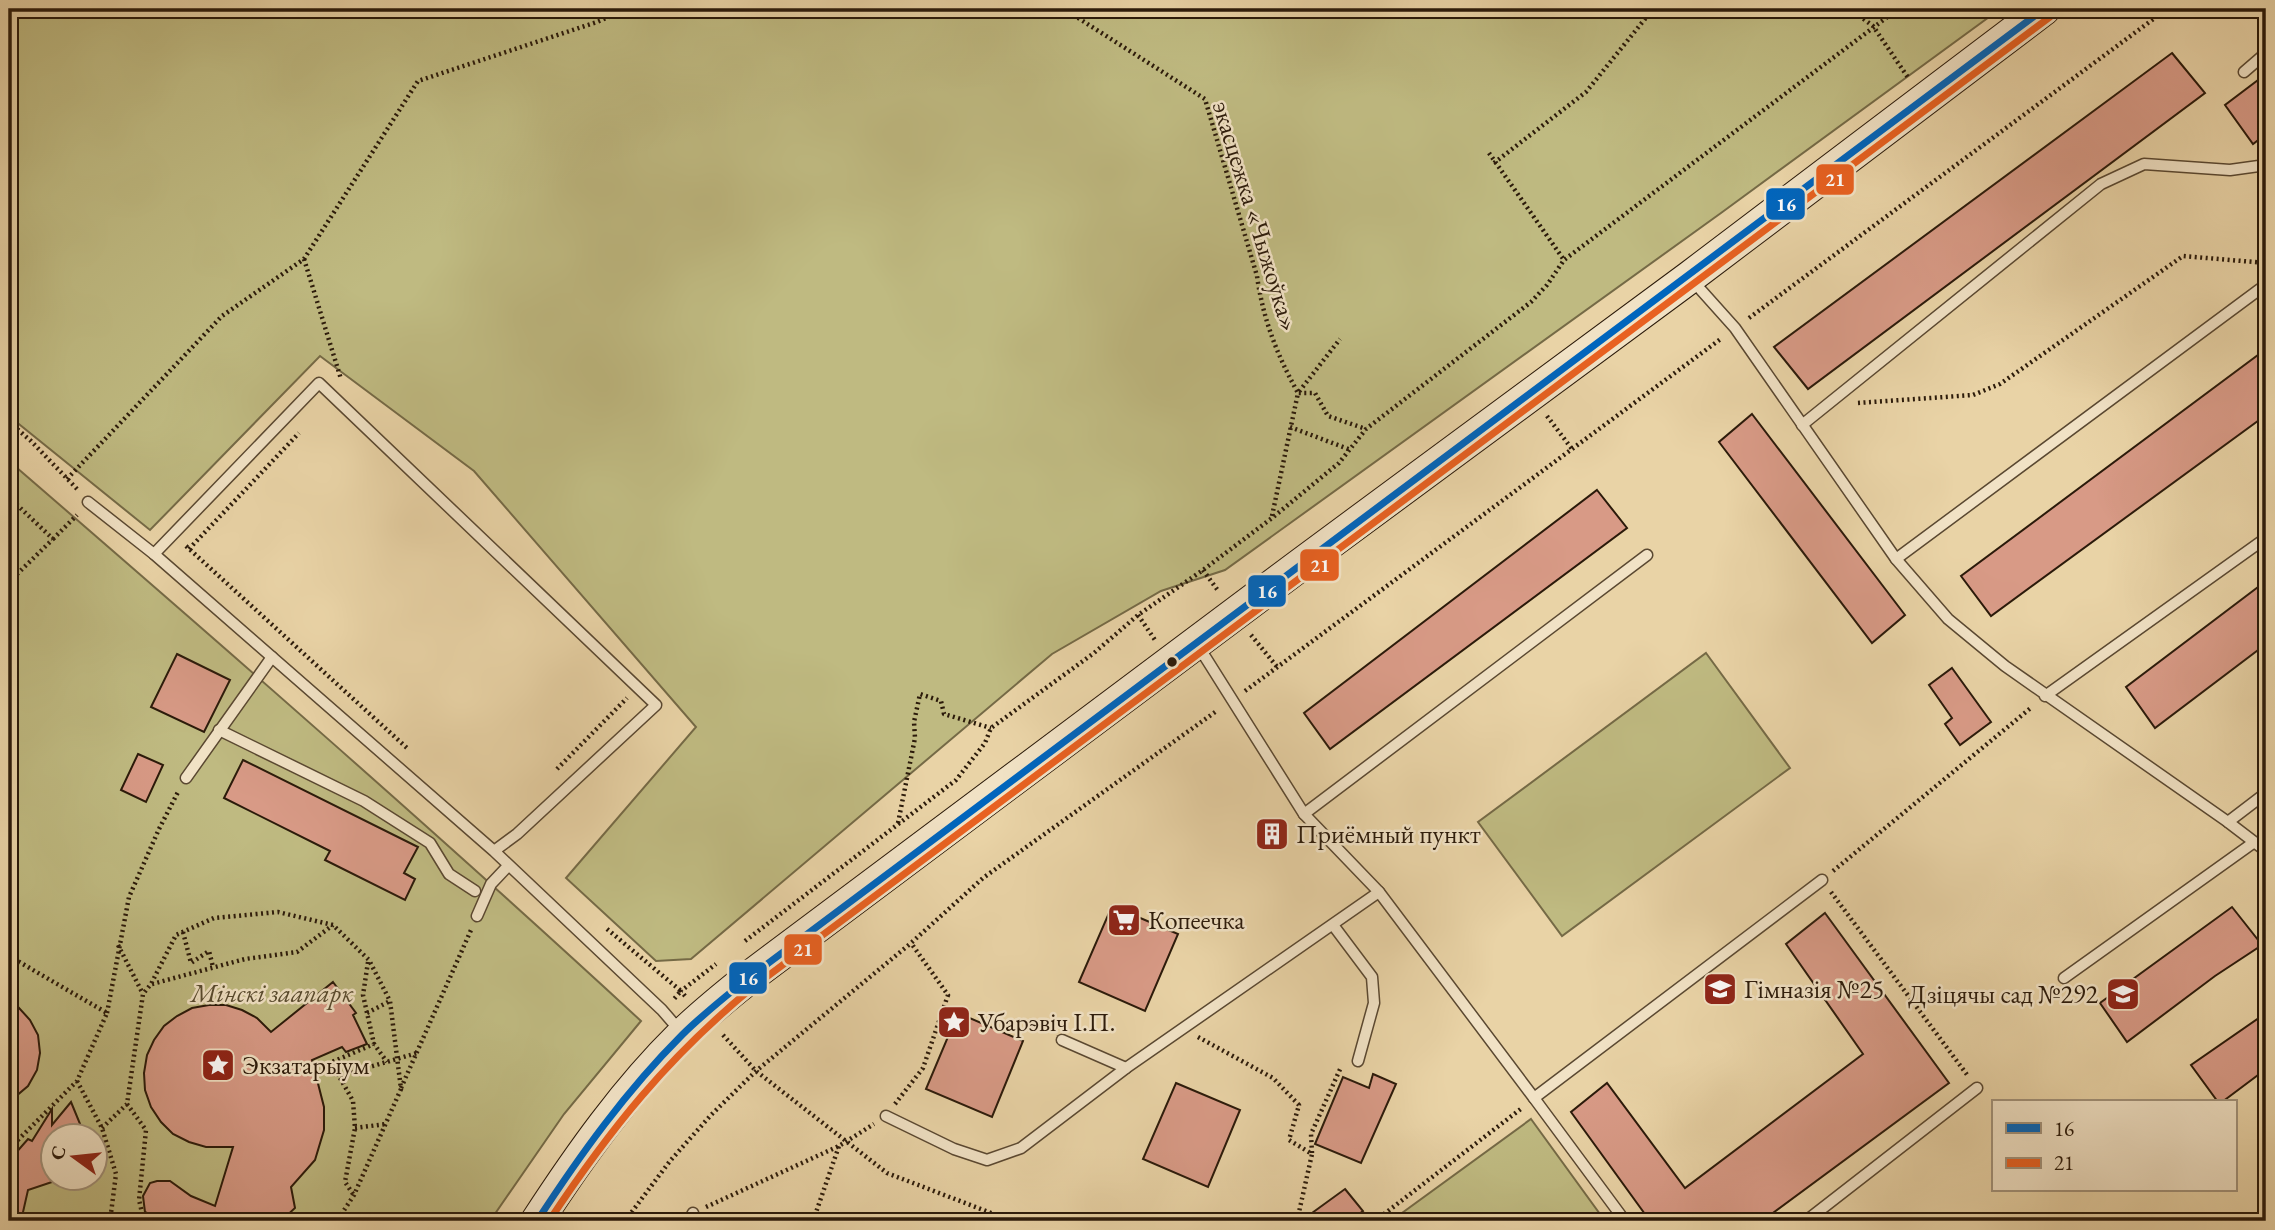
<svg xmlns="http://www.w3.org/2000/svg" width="2275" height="1230" viewBox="0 0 2275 1230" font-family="'EB Garamond',serif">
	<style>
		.green { fill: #bfba81; stroke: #756a46; stroke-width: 2; fill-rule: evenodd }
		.building { fill: #d89a86; stroke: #2b1a0a; stroke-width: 2 }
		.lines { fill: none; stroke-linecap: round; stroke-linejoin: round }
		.service-casing { stroke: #5a4831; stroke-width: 13 }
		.secondary-casing { stroke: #2b1a0a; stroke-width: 34 }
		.path { stroke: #2b1a0a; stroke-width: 4.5; stroke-dasharray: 2 3.5; stroke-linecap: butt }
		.service { stroke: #f1e2c5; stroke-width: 10 }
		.secondary { stroke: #f1e2c5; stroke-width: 32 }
		.bus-1-casing { stroke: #f1e2c5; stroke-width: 12 }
		.bus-2-casing { stroke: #f1e2c5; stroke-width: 12 }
		.bus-1 { stroke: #0065bd; stroke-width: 7 }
		.bus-2 { stroke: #e86121; stroke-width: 7 }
		.bus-dot { fill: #2b1a0a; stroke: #f1e2c5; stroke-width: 2.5 }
		.labels { text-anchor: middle; stroke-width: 5; stroke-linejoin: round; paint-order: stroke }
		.street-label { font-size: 26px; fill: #2b1a0a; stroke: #f1e2c5 }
		.poi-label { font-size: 26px; fill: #2b1a0a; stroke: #f1e2c5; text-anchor: start }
		.park-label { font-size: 26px; font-style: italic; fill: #574a2e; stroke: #f1e2c5 }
		.line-badge { stroke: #f1e2c5; stroke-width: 2.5 }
		.badge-label { font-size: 19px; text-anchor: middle; font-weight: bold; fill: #fff }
	</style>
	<rect width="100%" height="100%" fill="#e9d3a6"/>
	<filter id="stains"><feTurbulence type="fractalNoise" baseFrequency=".00286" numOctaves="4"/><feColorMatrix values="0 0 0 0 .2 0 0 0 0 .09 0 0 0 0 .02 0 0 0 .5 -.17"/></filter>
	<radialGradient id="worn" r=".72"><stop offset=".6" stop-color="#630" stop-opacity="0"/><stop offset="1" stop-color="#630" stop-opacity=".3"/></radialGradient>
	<g class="green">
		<polygon points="9,9 2000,9 1721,213 1225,570 1161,591 1052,654 691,959 656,961 566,878 696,727 474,471 320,356 150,530 9,416"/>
		<path d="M 9,461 C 222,645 434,830 641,1021 L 564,1114 L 490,1221 L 9,1221 ZM 52,1136 L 94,1136 L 94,1178 L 52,1178 Z"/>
		<polygon points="1706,653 1790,768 1562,936 1478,822"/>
		<polygon points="1531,1119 1605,1221 1391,1221"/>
	</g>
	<g class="building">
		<polygon points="2172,53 2205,93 1808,389 1774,347"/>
		<polygon points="2266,74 2266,134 2253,144 2225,105"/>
		<polygon points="2266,349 2266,415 1991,616 1961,576"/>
		<polygon points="1752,414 1905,615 1872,643 1719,442"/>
		<polygon points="1597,490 1627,528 1330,749 1304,713"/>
		<polygon points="2266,581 2266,644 2155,728 2126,687"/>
		<polygon points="177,654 230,680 204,732 151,707"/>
		<polygon points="1952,668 1991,722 1960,745 1945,724 1952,718 1929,685"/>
		<polygon points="138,754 163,765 146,802 121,790"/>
		<polygon points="243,760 418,847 404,873 415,879 405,900 325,860 330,851 224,798"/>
		<polygon points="1112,906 1178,934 1145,1011 1079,982"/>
		<polygon points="2232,907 2262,945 2215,976 2127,1042 2100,1003"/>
		<polygon points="1825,913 1949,1083 1762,1221 1650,1221 1571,1112 1607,1083 1685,1188 1863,1054 1786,944"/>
		<polygon points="333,982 356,1013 353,1015 367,1044 346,1052 342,1047 312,1060 324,1107 324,1130 315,1160 291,1187 295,1208 281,1221 151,1221 149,1214 145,1212 143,1196 150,1183 157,1181 170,1181 191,1196 215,1206 233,1147 206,1147 189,1142 173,1134 161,1122 151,1107 145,1090 144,1073 147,1055 154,1040 164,1026 177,1016 192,1008 209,1005 226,1005 242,1010 257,1018 271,1032"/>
		<polygon points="9,997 30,1020 38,1035 40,1053 37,1070 28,1086 9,1102"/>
		<polygon points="958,1013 1023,1041 992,1117 926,1089"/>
		<polygon points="2266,1013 2266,1069 2222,1102 2218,1102 2191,1065"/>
		<polygon points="1373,1074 1396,1084 1361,1163 1315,1144 1343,1077 1369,1088"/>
		<polygon points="1176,1083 1240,1110 1208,1187 1143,1159"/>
		<polygon points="71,1102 85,1136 52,1136 52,1182 28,1190 21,1221 9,1221 9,1174 17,1158 14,1155 28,1139 32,1141 52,1109 52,1125"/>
		<polygon points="1345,1189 1363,1211 1350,1221 1301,1221"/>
	</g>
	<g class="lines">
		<g class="service-casing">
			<g id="service">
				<polyline points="2244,72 2266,53"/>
				<polyline points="1692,280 1735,328 1896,559 1948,619 2005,666 2228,822 2266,851"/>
				<polyline points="1802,425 2101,184 2144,164 2230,170 2266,165"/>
				<polyline points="88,502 154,554"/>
				<polyline points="1896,559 2260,289"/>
				<polyline points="1197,644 1304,814 1379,892 1534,1098 1822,880"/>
				<polyline points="2045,696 2266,538"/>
				<polyline points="219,730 364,801 430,843 449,874 475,891"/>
				<polyline points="186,778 272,657"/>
				<polyline points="1304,814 1647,555"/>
				<polyline points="2228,822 2266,793"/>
				<polyline points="494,851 517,834 656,705 319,383 154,554 494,851 662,1010 681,1032"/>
				<polyline points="477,916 491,884 508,866"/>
				<polyline points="1333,925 1372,977 1374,1003 1358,1061"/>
				<polyline points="2064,978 2253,843"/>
				<polyline points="1062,1040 1126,1068"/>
				<polyline points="1534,1098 1625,1221"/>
				<polyline points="886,1116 954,1149 987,1160 1021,1148 1126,1068 1379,892"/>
				<polyline points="689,1221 693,1213"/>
				<polyline points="1806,1221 1977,1088"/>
			</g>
		</g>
		<g class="secondary-casing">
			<path id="secondary" d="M 537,1221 C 580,1155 626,1090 682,1035 C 702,1015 725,997 747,979 L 1300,565 L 1690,277 L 2044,9"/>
		</g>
		<g class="path">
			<path d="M 1064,9 L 1205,99 L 1257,276 C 1263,319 1277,355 1298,393 L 1340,339"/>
			<polyline points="1850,9 1873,26 1909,79"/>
			<polyline points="1489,153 1564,260"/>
			<polyline points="1494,163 1586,92 1653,9"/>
			<polyline points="304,259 341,379"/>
			<polyline points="1749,318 2167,9"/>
			<polyline points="1858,403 1973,395 2000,384 2183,256 2266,263"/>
			<polyline points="1547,416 1572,449"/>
			<polyline points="9,422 31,441 78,490"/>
			<polyline points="1290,427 1351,450"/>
			<polyline points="67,479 222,316 304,259 418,81 597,22 627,9"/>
			<polyline points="1272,516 1298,393 1315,393 1328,416 1366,429"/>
			<polyline points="53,539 77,515"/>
			<polyline points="186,546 407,748"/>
			<polyline points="189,549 299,433"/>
			<polyline points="1203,570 1219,592"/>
			<polyline points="9,582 53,539 13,501"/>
			<polyline points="1138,615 1155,640"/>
			<polyline points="1251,635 1278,668"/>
			<polyline points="1245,691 1722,338"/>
			<polyline points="557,769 627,698"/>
			<polyline points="898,823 915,738 914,722 920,694 941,701 944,714 991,728"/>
			<polyline points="1833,871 2032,707"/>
			<polyline points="1831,892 1968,1076"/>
			<polyline points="607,929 681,991 674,999"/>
			<polyline points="183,932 191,963 209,951 213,967"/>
			<polyline points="745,941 956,780 985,743 991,728 1094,653 1138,615 1203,570 1272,518 1339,463 1366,429 1531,302 1547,285 1564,260 1898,9"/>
			<polyline points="118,945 143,994"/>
			<polyline points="9,956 107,1013 77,1081 9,1149"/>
			<polyline points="368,962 363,995 374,1044"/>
			<polyline points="152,984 245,959 297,952 333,925"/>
			<polyline points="685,996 681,991 716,964"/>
			<polyline points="107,1013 129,897 159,829 178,792"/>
			<polyline points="367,1013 390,1001"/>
			<polyline points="723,1035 756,1071 887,1173 1012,1221"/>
			<polyline points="1198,1037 1273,1078 1299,1105 1289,1140 1312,1154 1297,1221"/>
			<polyline points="339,1076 332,1062 374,1044 387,1062"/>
			<polyline points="77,1081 102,1128 116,1174 110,1221"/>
			<polyline points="401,1088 471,930"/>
			<polyline points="127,1104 146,1130 139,1200 144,1221"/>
			<polyline points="895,1104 923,1068 948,995 911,943"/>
			<polyline points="102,1128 127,1104 143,994 151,984 176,935 214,918 278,912 333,925 369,960 390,1001 401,1089 354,1195 337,1221"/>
			<polyline points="355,1128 386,1124"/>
			<polyline points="1312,1153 1311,1134 1341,1067"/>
			<polyline points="353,1194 345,1182 355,1128 353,1101 339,1076 417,1053"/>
			<polyline points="706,1207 839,1146 874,1124"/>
			<polyline points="625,1221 670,1161 711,1115 756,1071 911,943 983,878 1218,710"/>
			<polyline points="813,1221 839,1146"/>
			<polyline points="1375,1221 1522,1108"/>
		</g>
		<use href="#service" class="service"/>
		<use href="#secondary" class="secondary"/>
		<g class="bus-1-casing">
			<path id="bus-1" d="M 537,1221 C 580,1155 626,1091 682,1035 C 702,1015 725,997 747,979 C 1179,655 1614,335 2044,9"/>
		</g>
		<g class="bus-2-casing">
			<path id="bus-2" d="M 549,1221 C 610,1129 667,1058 753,987 C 1186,664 1620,343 2050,17"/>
		</g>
		<use href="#bus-1" class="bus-1"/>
		<use href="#bus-2" class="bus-2"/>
	</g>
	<defs>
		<g id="building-square" transform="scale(1.75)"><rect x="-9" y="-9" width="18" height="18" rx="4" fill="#8f2418" stroke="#f1e2c5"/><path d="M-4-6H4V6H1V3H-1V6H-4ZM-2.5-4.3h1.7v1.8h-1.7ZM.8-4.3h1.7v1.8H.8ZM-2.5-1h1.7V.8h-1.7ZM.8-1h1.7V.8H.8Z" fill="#fff"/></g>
		<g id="supermarket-square" transform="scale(1.75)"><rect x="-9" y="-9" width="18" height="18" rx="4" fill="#8f2418" stroke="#f1e2c5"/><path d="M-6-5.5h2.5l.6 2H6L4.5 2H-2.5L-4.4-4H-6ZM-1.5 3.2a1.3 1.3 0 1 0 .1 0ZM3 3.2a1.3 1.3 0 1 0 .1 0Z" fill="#fff"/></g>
		<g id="school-square" transform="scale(1.75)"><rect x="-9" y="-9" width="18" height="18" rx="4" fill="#8f2418" stroke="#f1e2c5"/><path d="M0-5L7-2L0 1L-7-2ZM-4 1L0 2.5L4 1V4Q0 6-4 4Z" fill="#fff"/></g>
		<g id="sight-square" transform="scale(1.75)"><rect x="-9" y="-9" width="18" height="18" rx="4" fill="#8f2418" stroke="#f1e2c5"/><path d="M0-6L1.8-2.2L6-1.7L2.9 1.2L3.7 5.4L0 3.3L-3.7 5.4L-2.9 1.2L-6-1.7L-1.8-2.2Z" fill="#fff"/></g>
	</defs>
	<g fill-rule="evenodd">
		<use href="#building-square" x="1272" y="834"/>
		<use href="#supermarket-square" x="1124" y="920"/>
		<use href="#school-square" x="1720" y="989"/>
		<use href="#school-square" x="2123" y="994"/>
		<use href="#sight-square" x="954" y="1022"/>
		<use href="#sight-square" x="218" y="1065"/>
	</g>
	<circle class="bus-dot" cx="1172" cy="662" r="6"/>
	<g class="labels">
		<g class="street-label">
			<text transform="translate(1256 216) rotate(73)" y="9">экасцежка «Чыжоўка»</text>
		</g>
		<g class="poi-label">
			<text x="1296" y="843">Приёмный пункт</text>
			<text x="1148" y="929">Копеечка</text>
			<text x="1744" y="998">Гімназія №25</text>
			<text x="2098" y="1003" text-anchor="end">Дзіцячы сад №292</text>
			<text x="978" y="1031">Убарэвіч І.П.</text>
			<text x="242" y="1074">Экзатарыум</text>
		</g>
		<g class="park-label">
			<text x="272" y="1002">Мінскі заапарк</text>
		</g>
	</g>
	<g class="line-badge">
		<rect x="1815" y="163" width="40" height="33" rx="7" fill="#e86121"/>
		<rect x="1765" y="187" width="41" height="34" rx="7" fill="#0065bd"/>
		<rect x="1299" y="548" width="41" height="34" rx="7" fill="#e86121"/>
		<rect x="1247" y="574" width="40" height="34" rx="7" fill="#0065bd"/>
		<rect x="783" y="933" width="40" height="33" rx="7" fill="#e86121"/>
		<rect x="728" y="961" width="40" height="34" rx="7" fill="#0065bd"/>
	</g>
	<g class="badge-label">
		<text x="1835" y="186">21</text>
		<text x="1786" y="211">16</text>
		<text x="1320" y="572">21</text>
		<text x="1267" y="598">16</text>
		<text x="803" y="956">21</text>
		<text x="748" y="985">16</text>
	</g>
	<rect width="2275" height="1230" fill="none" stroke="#e9d3a6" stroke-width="35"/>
	<rect x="10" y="10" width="2254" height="1209" fill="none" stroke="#2b1a0a" stroke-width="3.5"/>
	<rect x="18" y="18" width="2240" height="1195" fill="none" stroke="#2b1a0a" stroke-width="2"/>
	<rect x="1992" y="1100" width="245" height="91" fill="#f1e2c5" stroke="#a2927a" stroke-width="2"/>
	<rect x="2006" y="1123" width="35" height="10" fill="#0065bd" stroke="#a2927a" stroke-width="2"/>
	<text x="2054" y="1136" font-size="21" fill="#2b1a0a">16</text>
	<rect x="2006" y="1158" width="35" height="10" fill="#e86121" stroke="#a2927a" stroke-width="2"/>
	<text x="2054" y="1170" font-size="21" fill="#2b1a0a">21</text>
	<g transform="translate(74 1157) rotate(285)"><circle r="33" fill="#f1e2c5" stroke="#a2927a" stroke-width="2"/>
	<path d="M0-5L12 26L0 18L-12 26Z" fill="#8f2418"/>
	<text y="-10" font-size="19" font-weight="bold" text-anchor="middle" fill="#2b1a0a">С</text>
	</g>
	<rect width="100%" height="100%" filter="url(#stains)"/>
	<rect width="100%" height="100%" fill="url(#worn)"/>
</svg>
